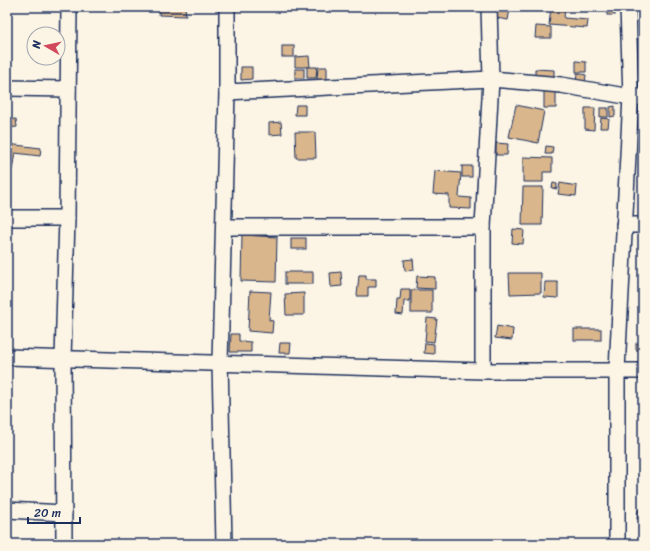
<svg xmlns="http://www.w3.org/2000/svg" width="650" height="551" viewBox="0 0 650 551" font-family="Sriracha,sans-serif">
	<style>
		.building { fill: #dab68c; stroke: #1b2f5e }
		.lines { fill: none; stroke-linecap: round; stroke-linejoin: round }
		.street-casing { stroke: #1b2f5e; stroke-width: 18 }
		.street { stroke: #fcf5e5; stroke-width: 15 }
	</style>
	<rect width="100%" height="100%" fill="#fcf5e5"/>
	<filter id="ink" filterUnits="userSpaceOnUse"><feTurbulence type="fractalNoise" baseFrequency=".025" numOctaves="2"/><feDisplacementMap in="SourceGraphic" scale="8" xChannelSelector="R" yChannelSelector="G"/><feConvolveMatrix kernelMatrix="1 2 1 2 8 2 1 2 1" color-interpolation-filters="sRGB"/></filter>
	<g filter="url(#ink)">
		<g class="building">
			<polygon points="159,7 185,7 186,16 159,15"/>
			<polygon points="498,7 510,9 508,20 496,18"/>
			<rect x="532" y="7" width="12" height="4"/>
			<polygon points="551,7 565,7 564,18 588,20 587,28 549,25"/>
			<rect x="607" y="7" width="8" height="8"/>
			<polygon points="536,26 551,27 551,38 535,38"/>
			<rect x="282" y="46" width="12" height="11"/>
			<polygon points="309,56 310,67 295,67 295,57"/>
			<polygon points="576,61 586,62 586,72 576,72"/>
			<polygon points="241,67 252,67 252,79 241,80"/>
			<polygon points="307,67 317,67 316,78 307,78"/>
			<polygon points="318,67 327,67 327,80 317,80"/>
			<rect x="295" y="69" width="9" height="9"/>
			<polygon points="535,69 554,70 554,79 535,80"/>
			<polygon points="577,73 586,75 585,83 576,82"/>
			<polygon points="544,87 556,88 556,108 544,108"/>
			<polygon points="296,105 305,105 305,115 295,115"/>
			<polygon points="516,105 544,111 538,143 509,137"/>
			<polygon points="615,106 615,116 610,117 610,107"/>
			<polygon points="585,108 595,108 594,130 585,129"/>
			<rect x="600" y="108" width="8" height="9"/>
			<polygon points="601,118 609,119 608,128 600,128"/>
			<polygon points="16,119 17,127 7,128 7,120"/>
			<polygon points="281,122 282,134 269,135 269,123"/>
			<polygon points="295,132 315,132 316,158 296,158"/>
			<polygon points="496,143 508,144 507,155 496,155"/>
			<polygon points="7,144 41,148 40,156 15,153 12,170 7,169"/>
			<polygon points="546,146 553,147 552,154 545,154"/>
			<polygon points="523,157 552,158 552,172 543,172 543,182 523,182"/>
			<rect x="462" y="166" width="10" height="11"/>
			<polygon points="435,171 461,173 459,197 471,198 471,209 449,208 449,195 433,194"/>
			<polygon points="553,183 557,184 557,189 552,188"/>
			<polygon points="560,183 577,186 576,196 558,194"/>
			<polygon points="523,187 543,187 542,225 522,225"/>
			<polygon points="513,229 524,230 523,244 512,243"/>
			<polygon points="242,235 277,237 276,282 241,281"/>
			<rect x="291" y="238" width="15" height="11"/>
			<polygon points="413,259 414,270 405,271 404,260"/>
			<rect x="285" y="272" width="28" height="12"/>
			<polygon points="341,272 342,286 331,287 330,273"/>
			<polygon points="509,273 541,273 541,293 510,294"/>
			<polygon points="359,275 366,275 366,279 376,279 376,287 368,287 368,296 357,296"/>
			<polygon points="417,276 435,277 435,289 416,288"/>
			<polygon points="545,282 558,282 558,298 544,297"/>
			<polygon points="401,289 410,289 410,301 404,301 403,315 396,314 397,300 400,300"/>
			<rect x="411" y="290" width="21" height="23"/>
			<polygon points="250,291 271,292 269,320 273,321 272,333 248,331"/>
			<polygon points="304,293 304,315 286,315 285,294"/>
			<polygon points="427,318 437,319 434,342 425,341"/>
			<polygon points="497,326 513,329 512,340 495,338"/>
			<rect x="574" y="329" width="27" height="11"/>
			<polygon points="231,334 239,334 239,341 251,342 251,352 230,352"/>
			<polygon points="280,343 291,343 290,353 279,353"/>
			<polygon points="425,343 434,344 434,354 424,353"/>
			<polygon points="636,343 643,344 643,350 636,350"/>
			<polygon points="638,510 643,511 643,519 637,519"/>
		</g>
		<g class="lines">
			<g class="street-casing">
				<g id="street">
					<polyline points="7,88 68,89"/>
					<polyline points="227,92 491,79 561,85 631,97 643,97"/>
					<polyline points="7,218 67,218"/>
					<polyline points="624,225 643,225"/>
					<polyline points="224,227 483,227"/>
					<polyline points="7,357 483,371 643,371"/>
					<polyline points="483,371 483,227 491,79 489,7"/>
					<polyline points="7,510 64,513"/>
					<polyline points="64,544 63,359 67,218 69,7"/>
					<polyline points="224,544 220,362 227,92 227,7"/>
					<polyline points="617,544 617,370 631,97 628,7"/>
				</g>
			</g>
			<use href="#street" class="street"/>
		</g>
	</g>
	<rect width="650" height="551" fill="none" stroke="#fcf5e5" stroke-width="24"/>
	<rect x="12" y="12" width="626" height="527" fill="none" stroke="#1b2f5e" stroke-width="1.5" filter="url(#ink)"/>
	<g transform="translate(46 46) rotate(279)"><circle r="19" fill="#fcf5e5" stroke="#a2a6af"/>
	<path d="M0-3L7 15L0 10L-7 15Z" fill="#d1495b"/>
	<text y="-6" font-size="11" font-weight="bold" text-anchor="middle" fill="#1b2f5e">N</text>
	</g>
	<path d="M28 517v6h52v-6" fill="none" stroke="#1b2f5e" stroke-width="2"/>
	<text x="34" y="517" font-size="12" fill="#1b2f5e" stroke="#fcf5e5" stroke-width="3" paint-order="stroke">20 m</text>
</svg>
